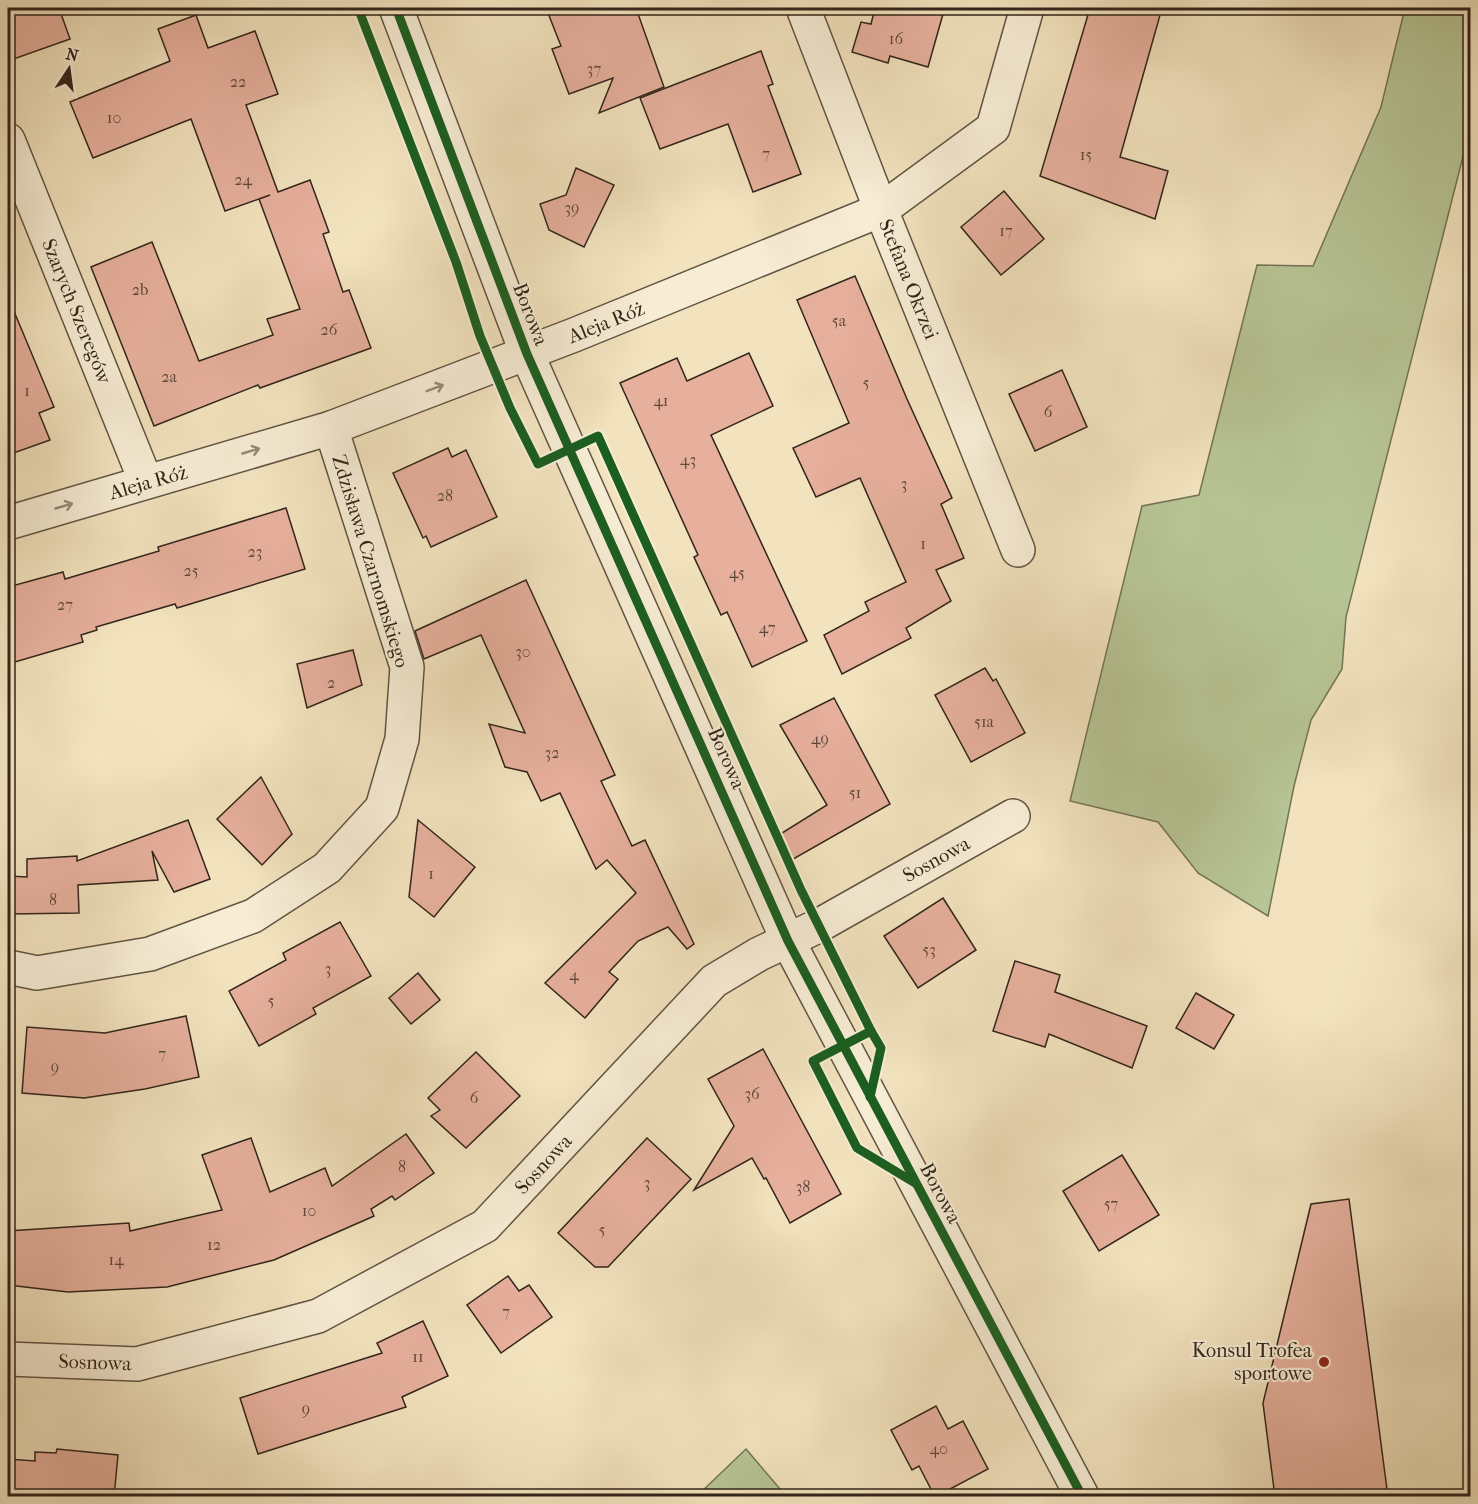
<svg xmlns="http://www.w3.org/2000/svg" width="1478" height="1504" viewBox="0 0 1478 1504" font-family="'IM FELL French Canon',serif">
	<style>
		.green { fill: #b7c494; stroke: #747457; stroke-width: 1.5 }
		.building { fill: #e7b09d; stroke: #31251a; stroke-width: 1.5 }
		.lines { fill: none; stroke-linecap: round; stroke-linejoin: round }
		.minor-casing { stroke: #615443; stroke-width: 36 }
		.minor { stroke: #f7edd5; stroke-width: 33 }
		.cycleway-casing { stroke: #f7edd5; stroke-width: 13 }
		.cycleway { stroke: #1b5e20; stroke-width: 9 }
		.oneway { stroke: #948978 }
		.poi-dot { fill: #8f2418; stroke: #f7edd5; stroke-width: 2 }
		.labels { text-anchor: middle; stroke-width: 4.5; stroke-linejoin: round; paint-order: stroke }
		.number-label { font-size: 16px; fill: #5e483b }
		.street-label { font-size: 20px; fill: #31251a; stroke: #f7edd5 }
		.poi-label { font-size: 20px; fill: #31251a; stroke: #f7edd5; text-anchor: end }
	</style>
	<rect width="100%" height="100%" fill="#f2e3be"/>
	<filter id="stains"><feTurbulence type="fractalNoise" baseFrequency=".00333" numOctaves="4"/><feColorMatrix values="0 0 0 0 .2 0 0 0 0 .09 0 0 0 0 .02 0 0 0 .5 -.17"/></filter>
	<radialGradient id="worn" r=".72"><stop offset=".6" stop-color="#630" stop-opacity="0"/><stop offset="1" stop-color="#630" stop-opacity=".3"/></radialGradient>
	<g class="green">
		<polygon points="1405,8 1470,8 1470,129 1346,617 1342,669 1311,720 1294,786 1268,916 1198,873 1158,822 1070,801 1142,506 1199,495 1257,265 1313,266 1381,107"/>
		<polygon points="746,1449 786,1496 697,1496"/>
	</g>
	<g class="building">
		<polygon points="8,8 59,8 70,39 8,61"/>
		<polygon points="546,8 636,8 664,87 599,113 613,78 569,94 552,49 561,46"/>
		<polygon points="875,8 921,8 943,14 928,67 890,56 888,63 852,52 861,22 871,24"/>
		<polygon points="1090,8 1162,8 1120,157 1168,171 1155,219 1040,176"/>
		<polygon points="196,15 208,48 255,31 278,94 246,105 278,192 310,180 329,232 323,234 343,292 349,290 371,348 260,388 258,385 154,426 91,267 152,242 199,361 273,335 267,319 300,309 259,199 270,195 225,211 191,119 93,158 70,102 170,61 158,29"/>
		<polygon points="761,51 773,84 768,86 801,174 753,192 728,124 660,149 640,98"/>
		<polygon points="576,168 614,185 584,247 549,230 540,204 566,195"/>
		<polygon points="1004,191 1044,239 1001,275 961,227"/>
		<polygon points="855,276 907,399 952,498 941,504 964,558 936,570 951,601 906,628 911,638 842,674 824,635 869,611 865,602 906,582 860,478 816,497 793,448 849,423 797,300"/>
		<polygon points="8,297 54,407 39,413 50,440 8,455"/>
		<polygon points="749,353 773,406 711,435 807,641 752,667 727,612 721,615 694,557 698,555 620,383 677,358 687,381"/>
		<polygon points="1062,370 1087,427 1035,451 1009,394"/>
		<polygon points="448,448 452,457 466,450 497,517 431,547 426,536 423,538 393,473"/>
		<polygon points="286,508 305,569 177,608 175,604 96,627 97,630 81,635 83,642 8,664 8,587 63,572 65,579 159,551 158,547"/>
		<polygon points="526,580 615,775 601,781 632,846 645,840 694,944 687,949 668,927 638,941 609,972 618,979 585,1018 545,983 636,893 607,860 596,869 560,793 541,801 527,772 505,767 489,724 525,733 481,635 424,659 415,631"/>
		<polygon points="353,650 362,685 307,708 297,664"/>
		<polygon points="985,668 993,681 996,679 1025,733 971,762 935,695"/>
		<polygon points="834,698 890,804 788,862 774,838 827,805 780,725"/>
		<polygon points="261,777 292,834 262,865 217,819"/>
		<polygon points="188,820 210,879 174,892 152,851 158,880 78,885 79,913 10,914 9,876 27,877 27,859 77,856 77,861"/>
		<polygon points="418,820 475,867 434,917 409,897"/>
		<polygon points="943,898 976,950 918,988 884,936"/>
		<polygon points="340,922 371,976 313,1008 316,1014 259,1046 229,991 286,960 283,953"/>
		<polygon points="1015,961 1060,975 1055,992 1147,1026 1132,1068 1049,1034 1045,1047 993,1031"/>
		<polygon points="418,973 440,1000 411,1024 389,998"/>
		<polygon points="1196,993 1234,1015 1214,1049 1176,1028"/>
		<polygon points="186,1016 199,1077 145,1089 84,1098 22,1093 27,1027 105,1033"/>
		<polygon points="763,1049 841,1194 790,1223 766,1178 764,1179 752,1158 694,1190 734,1126 708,1079"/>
		<polygon points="476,1052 520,1096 466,1148 431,1116 440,1110 428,1098"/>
		<polygon points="406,1134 434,1173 395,1200 392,1196 371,1209 374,1216 274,1260 167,1287 68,1292 8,1285 8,1231 129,1223 130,1231 222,1210 202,1155 251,1138 270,1192 325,1168 332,1186"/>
		<polygon points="647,1138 691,1179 608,1267 595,1267 558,1233"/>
		<polygon points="1122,1155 1159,1215 1099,1251 1063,1191"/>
		<polygon points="1349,1199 1388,1497 1275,1497 1263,1403 1311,1204"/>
		<polygon points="508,1276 519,1291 529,1285 552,1317 501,1353 467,1305"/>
		<polygon points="423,1321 448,1376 402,1397 406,1407 258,1454 240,1398 382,1353 377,1343"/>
		<polygon points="936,1406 948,1429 963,1421 988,1469 935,1497 919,1466 912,1470 891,1430"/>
		<polygon points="57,1449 118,1455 114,1497 8,1497 8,1459 35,1461 35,1452 56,1453"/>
	</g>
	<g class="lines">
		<g class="minor-casing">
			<g id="minor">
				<polyline points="396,8 527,354 788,941 1082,1496"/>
				<polyline points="803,8 881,210 1018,550"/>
				<polyline points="8,140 146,482"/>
				<polyline points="8,523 331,428 574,335 881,210 993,128 1027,8"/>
				<polyline points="8,967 37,973 150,954 253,916 327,868 382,808 402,739 407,667 331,428"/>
				<polyline points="8,1359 137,1364 318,1316 485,1226 714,981 759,954 818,926 1013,816"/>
			</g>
		</g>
		<use href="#minor" class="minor"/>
		<g class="cycleway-casing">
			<g id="cycleway">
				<polyline points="358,8 456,262 480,336 510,408 538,464 598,436 801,890 871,1031"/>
				<polyline points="396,8 527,354 788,941 1082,1496"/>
				<polyline points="870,1097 881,1048 871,1031 813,1061 857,1148 915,1183"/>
			</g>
		</g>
		<use href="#cycleway" class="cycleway"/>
	</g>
	<defs><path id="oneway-shaft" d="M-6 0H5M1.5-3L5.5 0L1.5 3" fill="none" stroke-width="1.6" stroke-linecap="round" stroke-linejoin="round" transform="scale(1.5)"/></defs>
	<g class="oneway">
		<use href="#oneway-shaft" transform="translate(435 388) rotate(-21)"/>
		<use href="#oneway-shaft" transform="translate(251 451) rotate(-16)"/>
		<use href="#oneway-shaft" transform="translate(64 506) rotate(-16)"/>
	</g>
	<circle class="poi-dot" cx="1324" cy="1362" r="6"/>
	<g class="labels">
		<g class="number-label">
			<text x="896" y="44">16</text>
			<text x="594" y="74">37</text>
			<text x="238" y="87">22</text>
			<text x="114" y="123">10</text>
			<text x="766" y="159">7</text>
			<text x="1086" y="160">15</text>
			<text x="243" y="185">24</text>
			<text x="572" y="213">39</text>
			<text x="1006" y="236">17</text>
			<text x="140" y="295">2b</text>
			<text x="839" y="326">5a</text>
			<text x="329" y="335">26</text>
			<text x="169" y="382">2a</text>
			<text x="866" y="388">5</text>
			<text x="27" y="396">1</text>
			<text x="661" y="406">41</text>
			<text x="1048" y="417">6</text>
			<text x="688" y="465">43</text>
			<text x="904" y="489">3</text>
			<text x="445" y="501">28</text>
			<text x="923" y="549">1</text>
			<text x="255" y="557">23</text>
			<text x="191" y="576">25</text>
			<text x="737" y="578">45</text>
			<text x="65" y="610">27</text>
			<text x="767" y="633">47</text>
			<text x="523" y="657">30</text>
			<text x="331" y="688">2</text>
			<text x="984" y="727">51a</text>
			<text x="820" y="744">49</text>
			<text x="552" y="758">32</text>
			<text x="855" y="798">51</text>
			<text x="431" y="879">1</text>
			<text x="53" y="905">8</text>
			<text x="929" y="955">53</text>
			<text x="328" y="974">3</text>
			<text x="574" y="980">4</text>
			<text x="271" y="1006">5</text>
			<text x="162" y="1059">7</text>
			<text x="55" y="1072">9</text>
			<text x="752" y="1099">36</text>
			<text x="474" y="1103">6</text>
			<text x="402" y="1172">8</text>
			<text x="647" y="1188">3</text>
			<text x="803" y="1192">38</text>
			<text x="1111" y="1209">57</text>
			<text x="309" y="1216">10</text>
			<text x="602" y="1235">5</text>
			<text x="214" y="1250">12</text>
			<text x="116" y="1265">14</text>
			<text x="506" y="1317">7</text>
			<text x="418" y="1362">11</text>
			<text x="306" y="1414">9</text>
			<text x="939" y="1454">40</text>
		</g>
		<g class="street-label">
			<text transform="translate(909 279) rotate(68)" y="7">Stefana Okrzei</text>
			<text transform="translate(77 311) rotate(68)" y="7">Szarych Szeregów</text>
			<text transform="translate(531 314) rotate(69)" y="7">Borowa</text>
			<text transform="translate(606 322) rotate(-22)" y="7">Aleja Róż</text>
			<text transform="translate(148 482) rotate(-16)" y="7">Aleja Róż</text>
			<text transform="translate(371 561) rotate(73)" y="7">Zdzisława Czarnomskiego</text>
			<text transform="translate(727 758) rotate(66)" y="7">Borowa</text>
			<text transform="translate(936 859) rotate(-29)" y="7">Sosnowa</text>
			<text transform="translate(543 1164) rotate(-47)" y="7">Sosnowa</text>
			<text transform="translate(941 1193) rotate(62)" y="7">Borowa</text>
			<text transform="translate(95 1362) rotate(2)" y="7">Sosnowa</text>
		</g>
		<g class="poi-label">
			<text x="1312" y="1357">Konsul Trofea<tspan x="1312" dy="23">sportowe</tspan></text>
		</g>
	</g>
	<rect width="1478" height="1504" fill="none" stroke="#f2e3be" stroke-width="30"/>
	<rect x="9" y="9" width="1460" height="1486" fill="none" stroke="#31251a" stroke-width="3"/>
	<rect x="15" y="15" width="1448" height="1474" fill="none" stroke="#31251a" stroke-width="1.5"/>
	<g transform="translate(69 69) rotate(13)" stroke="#f7edd5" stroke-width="4.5" paint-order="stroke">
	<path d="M0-4.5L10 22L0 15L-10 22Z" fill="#31251a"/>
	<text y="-9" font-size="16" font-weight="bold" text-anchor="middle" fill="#31251a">N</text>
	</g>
	<rect width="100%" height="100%" filter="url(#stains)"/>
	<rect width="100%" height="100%" fill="url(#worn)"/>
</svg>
